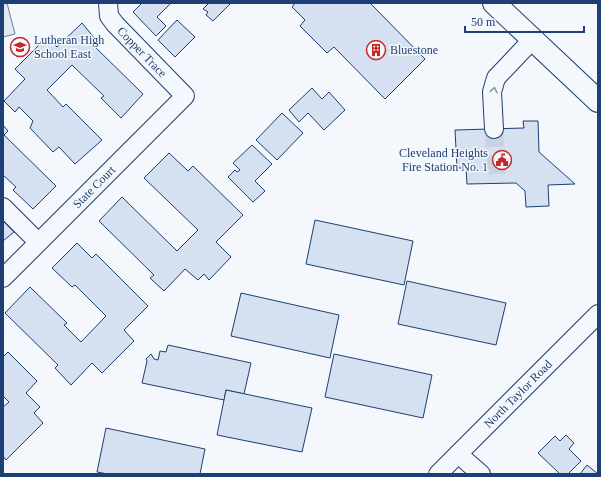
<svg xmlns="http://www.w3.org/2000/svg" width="601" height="477" viewBox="0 0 601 477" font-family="'Times New Roman',serif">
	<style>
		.green { fill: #e3e9f0; stroke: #687fa3 }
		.building { fill: #d5e0f0; stroke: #1d3f73 }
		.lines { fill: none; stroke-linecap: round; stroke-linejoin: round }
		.minor-tunnel { stroke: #c9d2e0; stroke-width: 18; stroke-dasharray: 18 9; stroke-linecap: butt }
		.minor-casing { stroke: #1d3f73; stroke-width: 20 }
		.major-casing { stroke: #1d3f73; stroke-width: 24 }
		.minor { stroke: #f4f7fb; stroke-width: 18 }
		.major { stroke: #f4f7fb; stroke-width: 22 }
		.oneway { stroke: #889bb7 }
		.labels { text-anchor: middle; stroke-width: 3; stroke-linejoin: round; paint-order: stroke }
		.poi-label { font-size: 12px; fill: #1d3f73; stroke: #f4f7fb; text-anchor: start }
		.street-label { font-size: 12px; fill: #1d3f73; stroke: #f4f7fb }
	</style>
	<rect width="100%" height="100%" fill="#f4f7fb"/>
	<polygon class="green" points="3,3 7,3 15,34 3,37"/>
	<g class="building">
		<polygon points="142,3 171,3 157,17 166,26 156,36 133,12"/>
		<polygon points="209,3 231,3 213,21 206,15 208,12 203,9"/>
		<polygon points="295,3 370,3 425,59 385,99 334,47 327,53 300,26 305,20 292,7"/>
		<polygon points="177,20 195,37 175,57 158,40"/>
		<polygon points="82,23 96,40 92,44 143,94 121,118 101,98 104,96 72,65 47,90 63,107 66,104 102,140 75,164 59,147 53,152 30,128 33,121 19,107 15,112 4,101 25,79 15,69 47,37 57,47"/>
		<polygon points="312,88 322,99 329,92 345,110 324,130 308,113 299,122 289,110"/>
		<polygon points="282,113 303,133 277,160 256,140"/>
		<polygon points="523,121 538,121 539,152 575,184 548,185 549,206 526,207 525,191 516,183 467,184 466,168 457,168 455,130 524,128"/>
		<polygon points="3,125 8,131 4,135 56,186 33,209 13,190 16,187 3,175"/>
		<polygon points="252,145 272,164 255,181 265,191 253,202 228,177 235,170 237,172 240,170 233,163"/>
		<polygon points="169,153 188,171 193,166 243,215 216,242 231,257 209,280 204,274 198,280 185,269 164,291 150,278 154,275 99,221 122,197 177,251 198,230 144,178"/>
		<polygon points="315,220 413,241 404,285 306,264"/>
		<polygon points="3,221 14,232 3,241"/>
		<polygon points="77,243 92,258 96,254 148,306 124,330 134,341 102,373 92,363 71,385 55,368 58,365 5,313 30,287 67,323 64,325 81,342 106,316 75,285 72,287 52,268"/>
		<polygon points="407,281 506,303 496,345 398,324"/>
		<polygon points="241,293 339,315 330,358 231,336"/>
		<polygon points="168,345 251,363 244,394 226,390 224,400 142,383 147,361 146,359 151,354 154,359 158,360 160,351 166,352"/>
		<polygon points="8,352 37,381 26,393 40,407 34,413 43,423 6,460 3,456 3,407 9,402 3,396 3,357"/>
		<polygon points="334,354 432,375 423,418 325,397"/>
		<polygon points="226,390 312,408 302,452 217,435"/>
		<polygon points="106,428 205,449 200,474 108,474 97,472"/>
		<polygon points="566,435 574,443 569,449 581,461 568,474 560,474 538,453 555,436 560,441"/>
		<polygon points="587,465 598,474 580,474"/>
	</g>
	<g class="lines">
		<polyline class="minor-tunnel" points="494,129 497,183"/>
		<g class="minor-casing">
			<g id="minor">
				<polyline points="494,129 492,92 496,78 533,39"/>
				<polyline points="3,207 38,242"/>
				<polyline points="3,278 185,96 115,24 109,16 108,3"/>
				<polyline points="458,454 481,474"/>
				<polyline points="438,474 598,314"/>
			</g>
		</g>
		<g class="major-casing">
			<polyline id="major" points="494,3 598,101"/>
		</g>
		<use href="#minor" class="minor"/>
		<use href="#major" class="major"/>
	</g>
	<defs><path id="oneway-chevron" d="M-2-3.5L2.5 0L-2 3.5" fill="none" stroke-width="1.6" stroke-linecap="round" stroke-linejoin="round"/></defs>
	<use class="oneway" href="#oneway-chevron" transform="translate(494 90) rotate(-79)"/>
	<defs>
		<g id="school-ring" transform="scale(1)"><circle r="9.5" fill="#f4f7fb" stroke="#c62828" stroke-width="1.5"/><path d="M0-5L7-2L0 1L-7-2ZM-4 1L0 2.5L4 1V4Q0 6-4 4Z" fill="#c62828"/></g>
		<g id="building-ring" transform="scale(1)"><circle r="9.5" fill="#f4f7fb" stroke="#c62828" stroke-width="1.5"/><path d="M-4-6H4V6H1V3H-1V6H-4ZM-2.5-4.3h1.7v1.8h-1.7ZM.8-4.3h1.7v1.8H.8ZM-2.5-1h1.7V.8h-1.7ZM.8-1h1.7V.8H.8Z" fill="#c62828"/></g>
		<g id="civic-ring" transform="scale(1)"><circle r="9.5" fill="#f4f7fb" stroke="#c62828" stroke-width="1.5"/><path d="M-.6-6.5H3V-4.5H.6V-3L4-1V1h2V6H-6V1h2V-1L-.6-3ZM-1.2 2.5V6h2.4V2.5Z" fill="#c62828"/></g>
	</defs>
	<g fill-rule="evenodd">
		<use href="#school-ring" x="20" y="47"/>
		<use href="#building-ring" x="376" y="50"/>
		<use href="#civic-ring" x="502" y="160"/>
	</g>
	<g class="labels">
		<g class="poi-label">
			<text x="34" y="44">Lutheran High<tspan x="34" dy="14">School East</tspan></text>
			<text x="390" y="54">Bluestone</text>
			<text x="488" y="157" text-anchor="end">Cleveland Heights<tspan x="488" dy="14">Fire Station No. 1</tspan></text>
		</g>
		<g class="street-label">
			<text transform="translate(142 52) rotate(46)" y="4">Copper Trace</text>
			<text transform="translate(94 187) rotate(-45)" y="4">State Court</text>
			<text transform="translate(518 394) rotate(-45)" y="4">North Taylor Road</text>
		</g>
	</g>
	<rect width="601" height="477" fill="none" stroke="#1d3f73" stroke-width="8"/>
	<path d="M465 26v6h119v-6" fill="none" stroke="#1d3f73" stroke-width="2"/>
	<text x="471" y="26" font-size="12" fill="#1d3f73" stroke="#f4f7fb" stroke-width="3" paint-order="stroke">50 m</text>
</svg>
